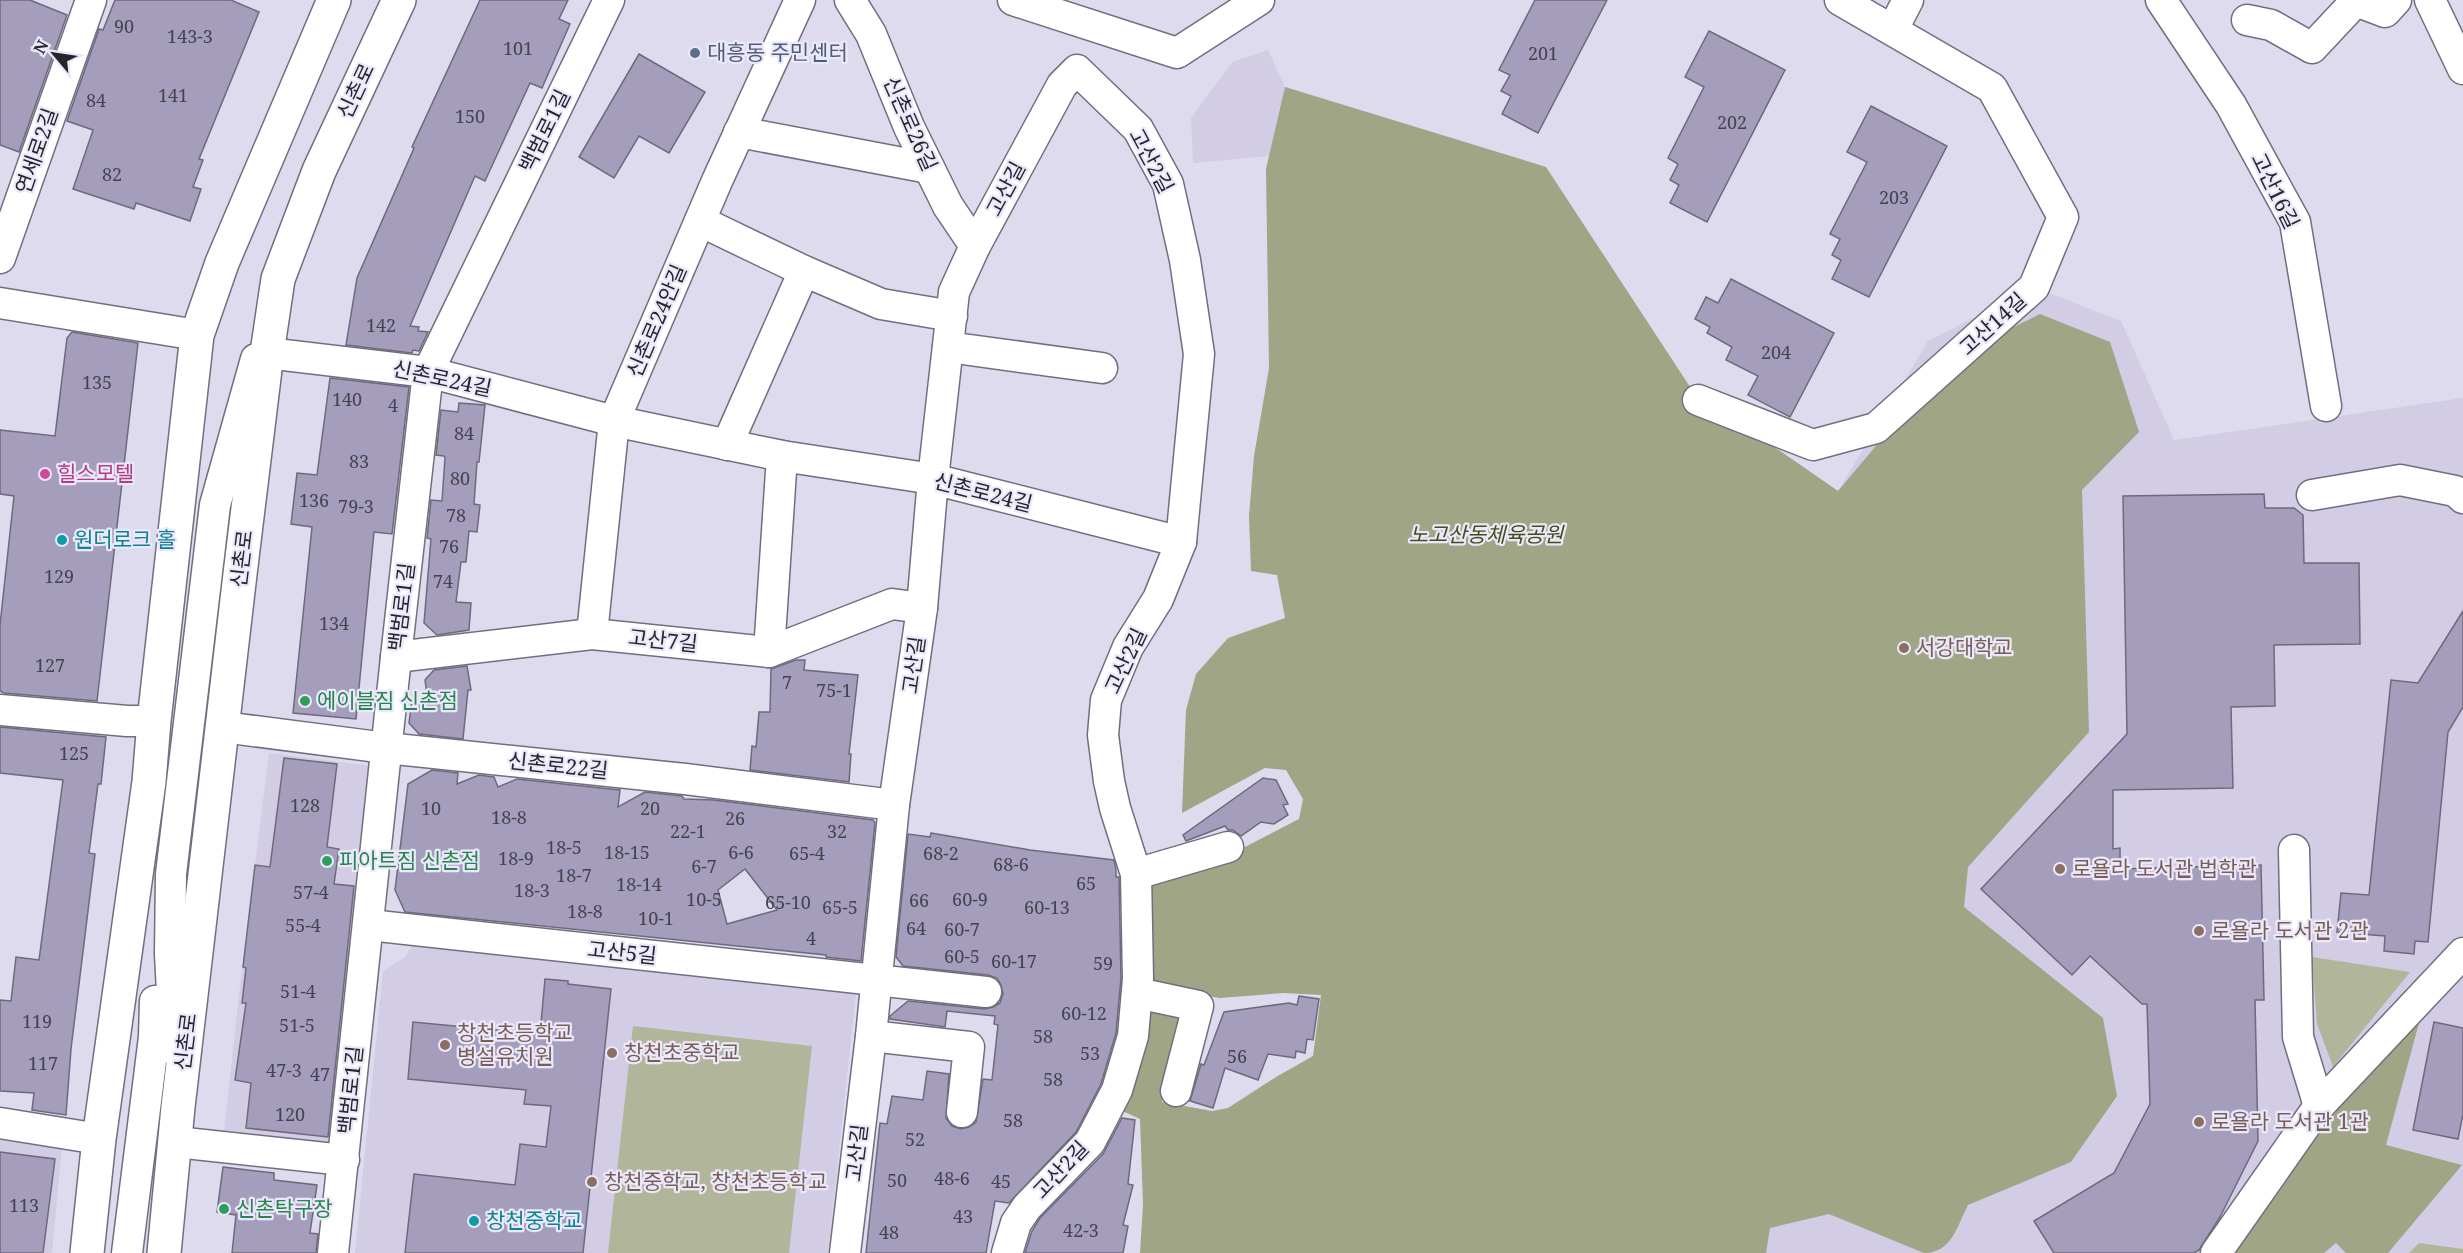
<svg xmlns="http://www.w3.org/2000/svg" width="2463" height="1253" viewBox="0 0 2463 1253" font-family="'Noto Serif','Noto Sans KR',serif">
	<style>
		.built { fill: #d2cce5 }
		.green { fill: #b1b69b }
		.forest { fill: #9fa585 }
		.building { fill: #a49dbc; stroke: #6e6a7b; stroke-width: 1.5; fill-rule: evenodd }
		.lines { fill: none; stroke-linecap: round; stroke-linejoin: round }
		.minor-casing { stroke: #726e7f; stroke-width: 33 }
		.major-casing { stroke: #726e7f; stroke-width: 36 }
		.minor { stroke: #fff; stroke-width: 30 }
		.major { stroke: #fff; stroke-width: 33 }
		.service-dot { fill: #5c6f8a; stroke: #ece8fb; stroke-width: 2 }
		.hotel-dot { fill: #d1479c; stroke: #ece8fb; stroke-width: 2 }
		.culture-dot { fill: #0f9aa8; stroke: #ece8fb; stroke-width: 2 }
		.education-dot { fill: #8d6e63; stroke: #ece8fb; stroke-width: 2 }
		.leisure-dot { fill: #2e9e5b; stroke: #ece8fb; stroke-width: 2 }
		.labels { text-anchor: middle; stroke-width: 4.5; stroke-linejoin: round; paint-order: stroke }
		.number-label { font-size: 18px; fill: #464350 }
		.service-label { font-size: 21px; fill: #4e5e75; stroke: #ece8fb; text-anchor: start }
		.street-label { font-size: 21px; fill: #26252c; stroke: #ece8fb }
		.hotel-label { font-size: 21px; fill: #b23c85; stroke: #ece8fb; text-anchor: start }
		.park-label { font-size: 21px; font-style: italic; fill: #454d18; stroke: #ece8fb }
		.culture-label { font-size: 21px; fill: #0d838f; stroke: #ece8fb; text-anchor: start }
		.education-label { font-size: 21px; fill: #785e54; stroke: #ece8fb; text-anchor: start }
		.leisure-label { font-size: 21px; fill: #27864d; stroke: #ece8fb; text-anchor: start }
	</style>
	<rect width="100%" height="100%" fill="#dfdbee"/>
	<g class="built">
		<polygon points="1268,50 1285,87 1546,167 1692,390 1838,491 1928,341 2034,287 2121,321 2174,440 2463,398 2463,1253 1239,1253 1330,1149 1301,153 1193,163 1191,118 1232,62"/>
		<polygon points="269,753 379,767 339,1144 224,1131 242,968"/>
		<polygon points="414,942 856,994 828,1253 355,1253 383,971 405,957"/>
		<polygon points="0,1138 62,1146 52,1253 0,1253"/>
	</g>
	<g class="green">
		<polygon points="2312,957 2410,972 2333,1067 2317,1024"/>
		<polygon points="633,1026 812,1046 789,1253 608,1253"/>
		<polygon points="2419,1243 2463,1249 2463,1253 2409,1253"/>
	</g>
	<g class="forest">
		<path d="M 1285,87 L 1546,167 L 1692,390 L 1838,491 L 1949,359 L 2040,314 L 2110,342 L 2139,432 L 2082,490 L 2089,732 L 1968,867 L 1964,907 L 2103,1018 L 2117,1096 L 2071,1162 L 1968,1205 C 1957,1226 1952,1253 1924,1253 L 1829,1214 L 1770,1228 L 1766,1253 L 1140,1253 L 1143,1205 L 1140,1119 L 1118,1109 L 1147,1001 L 1187,1011 L 1173,1056 L 1162,1102 L 1212,1111 L 1228,1108 L 1276,1077 L 1313,1056 L 1321,995 L 1284,993 L 1220,998 L 1147,986 L 1148,879 L 1214,863 L 1299,819 L 1303,799 L 1286,770 L 1265,768 L 1182,813 L 1186,710 L 1196,674 L 1228,638 L 1285,618 L 1277,575 L 1251,571 L 1249,516 L 1254,456 L 1269,368 L 1266,169 Z"/>
		<polygon points="2414,1007 2423,1008 2386,1145 2462,1165 2388,1253 2346,1253 2336,1243 2324,1253 2231,1253"/>
	</g>
	<g class="building">
		<polygon points="0,0 30,0 67,15 19,152 0,145"/>
		<polygon points="115,0 231,0 259,12 199,159 203,160 193,187 201,189 190,221 136,203 134,209 73,189 93,130 67,121 99,29 103,30"/>
		<polygon points="480,0 568,0 559,19 570,24 542,88 530,83 485,181 475,176 410,326 419,327 418,331 428,332 419,351 413,350 412,353 346,345 357,278 414,148 412,147"/>
		<polygon points="1535,0 1607,0 1538,133 1502,114 1511,96 1501,91 1510,75 1499,70"/>
		<polygon points="1709,31 1785,70 1707,222 1670,203 1679,185 1670,180 1678,164 1668,158 1704,87 1685,77"/>
		<polygon points="639,54 705,92 669,153 639,136 614,178 579,157"/>
		<polygon points="1871,106 1947,146 1869,297 1832,279 1841,260 1832,255 1840,239 1830,234 1867,162 1847,152"/>
		<polygon points="1731,279 1834,333 1790,417 1748,395 1758,376 1726,360 1732,347 1707,333 1710,327 1695,319 1706,297 1718,303"/>
		<polygon points="72,332 138,343 97,701 4,693 0,691 0,625 14,496 0,494 0,430 55,436 67,338"/>
		<polygon points="330,378 409,387 392,534 374,532 356,719 293,713 312,527 291,524 297,473 317,475"/>
		<polygon points="459,403 485,405 479,462 477,462 474,504 480,505 477,532 469,531 466,562 461,562 456,602 471,603 469,630 437,635 424,623 431,539 427,538 431,500 442,501 445,458 444,456 436,455 441,410 458,412"/>
		<polygon points="2264,494 2265,508 2294,508 2303,515 2304,563 2359,563 2360,644 2274,645 2275,706 2231,707 2233,788 2113,790 2113,849 2120,848 2120,869 2261,865 2264,1000 2255,1000 2258,1141 2220,1217 2199,1250 2194,1253 2054,1253 2034,1221 2114,1173 2150,1104 2147,1004 2142,1004 2090,956 2072,975 1981,889 2127,734 2123,496"/>
		<polygon points="2463,611 2463,707 2448,732 2428,942 2415,941 2414,954 2384,951 2385,936 2337,932 2341,893 2369,895 2391,680 2418,683"/>
		<polygon points="796,660 805,660 804,670 858,675 849,754 851,754 849,782 750,770 752,746 756,747 759,712 770,712 771,669"/>
		<polygon points="467,666 471,690 468,690 463,739 419,734 409,723 412,700 428,701 425,680 434,670"/>
		<polygon points="0,727 106,737 101,784 98,784 89,853 95,854 71,1049 66,1115 32,1110 34,1093 0,1091 0,1000 11,1001 16,957 39,960 63,780 0,773"/>
		<polygon points="284,758 337,764 327,847 339,849 334,884 354,886 328,1137 246,1128 251,1083 235,1080 246,1003 242,1003 246,968 243,967 255,865 270,867"/>
		<path d="M 432,770 L 458,773 L 457,784 L 479,775 L 494,777 L 498,787 L 517,779 L 620,790 L 618,807 L 645,792 L 682,796 L 684,799 L 714,800 L 873,820 L 875,823 L 861,961 L 826,957 L 826,955 L 405,912 L 395,890 L 408,784 ZM 745,869 L 777,910 L 727,924 L 718,890 Z"/>
		<polygon points="1263,778 1276,780 1288,804 1283,805 1288,815 1274,824 1261,822 1241,836 1233,830 1228,830 1225,826 1186,841 1183,835"/>
		<polygon points="931,833 1030,850 1114,860 1116,870 1116,877 1119,877 1121,978 1116,1033 1101,1084 1076,1132 1009,1203 995,1201 986,1253 866,1253 880,1123 887,1124 892,1096 923,1100 927,1071 949,1074 946,1118 952,1126 961,1129 969,1127 976,1122 983,1079 992,1080 998,1025 994,1024 995,1016 947,1011 945,1027 890,1019 890,1016 908,1001 985,1009 993,1007 1000,1003 1003,994 1001,985 997,978 988,975 903,966 896,957 908,834 930,837"/>
		<polygon points="545,979 568,981 568,984 611,989 583,1253 405,1253 414,1174 515,1185 520,1144 546,1147 551,1106 524,1104 526,1090 408,1079 413,1022 540,1034"/>
		<polygon points="1299,996 1319,999 1313,1040 1307,1039 1305,1053 1296,1051 1295,1058 1268,1054 1258,1080 1225,1068 1213,1108 1190,1101 1201,1064 1204,1065 1224,1012 1289,1003 1297,1005"/>
		<polygon points="2434,1022 2463,1028 2463,1114 2458,1139 2413,1130"/>
		<polygon points="1122,1118 1135,1120 1128,1184 1133,1185 1123,1225 1128,1226 1123,1253 1025,1253 1032,1231 1040,1218 1103,1154"/>
		<polygon points="0,1152 55,1159 43,1253 0,1253"/>
		<polygon points="223,1167 274,1173 274,1180 317,1185 310,1233 318,1234 316,1253 232,1253 236,1215 217,1212"/>
	</g>
	<g class="lines">
		<g class="minor-casing">
			<g id="minor">
				<polyline points="850,0 871,34 909,127 948,206 975,246"/>
				<polyline points="1013,0 1177,53 1259,0"/>
				<polyline points="2161,0 2231,105 2295,222 2326,406"/>
				<polyline points="2430,0 2463,69"/>
				<polyline points="2247,20 2271,25 2312,48 2356,1 2385,12 2396,0"/>
				<polyline points="1893,29 1908,0"/>
				<polyline points="739,132 929,168"/>
				<polyline points="700,221 804,271 881,304 952,316"/>
				<polyline points="0,258 91,0"/>
				<polyline points="0,303 197,335"/>
				<polyline points="948,347 1102,368"/>
				<polyline points="267,353 428,372 614,421 782,456 933,479 1181,542"/>
				<polyline points="1698,400 1813,445 1876,428 2034,287 2063,217 1992,88 1840,0"/>
				<polyline points="727,445 804,271"/>
				<polyline points="2312,495 2400,480 2455,491 2463,498"/>
				<polyline points="592,634 614,421 717,181 800,0"/>
				<polyline points="769,652 782,456"/>
				<polyline points="396,657 592,634 769,652 892,604 922,608"/>
				<polyline points="0,710 127,721 154,721"/>
				<polyline points="223,727 386,748 685,779 894,805"/>
				<polyline points="2294,850 2298,1037 2319,1106 2463,953"/>
				<polyline points="1136,874 1228,847"/>
				<polyline points="369,925 986,992"/>
				<polyline points="1137,993 1198,1006 1176,1091"/>
				<polyline points="871,1036 969,1047 962,1112"/>
				<polyline points="175,1050 170,954 171,874 215,505 256,359"/>
				<polyline points="0,1123 99,1139"/>
				<polyline points="176,1142 344,1160"/>
				<polyline points="127,1253 154,1037 155,1001"/>
				<polyline points="333,1253 396,657 428,372 609,0"/>
				<polyline points="845,1253 871,1036 894,805 922,608 933,479 954,292 975,246 1062,85 1077,70 1138,129 1168,184 1185,260 1199,354 1181,542 1158,599 1128,647 1106,700 1103,735 1109,781 1115,808 1136,874 1138,979 1133,1036 1117,1090 1090,1142 1027,1207 1016,1223 1007,1253"/>
				<polyline points="2216,1253 2319,1106"/>
			</g>
		</g>
		<g class="major-casing">
			<g id="major">
				<polyline points="87,1253 99,1139 149,782 154,721 197,335 222,263 334,0"/>
				<polyline points="164,1253 178,1107 240,574 267,353 278,279 319,171 399,0"/>
			</g>
		</g>
		<use href="#minor" class="minor"/>
		<use href="#major" class="major"/>
	</g>
	<circle class="service-dot" cx="695" cy="53" r="6"/>
	<circle class="hotel-dot" cx="45" cy="474" r="6"/>
	<g class="culture-dot">
		<circle cx="62" cy="540" r="6"/>
		<circle cx="474" cy="1221" r="6"/>
	</g>
	<g class="education-dot">
		<circle cx="1904" cy="648" r="6"/>
		<circle cx="2060" cy="869" r="6"/>
		<circle cx="2199" cy="931" r="6"/>
		<circle cx="445" cy="1045" r="6"/>
		<circle cx="612" cy="1053" r="6"/>
		<circle cx="2199" cy="1122" r="6"/>
		<circle cx="592" cy="1182" r="6"/>
	</g>
	<g class="leisure-dot">
		<circle cx="305" cy="701" r="6"/>
		<circle cx="327" cy="861" r="6"/>
		<circle cx="224" cy="1209" r="6"/>
	</g>
	<g class="labels">
		<g class="number-label">
			<text x="124" y="33">90</text>
			<text x="190" y="43">143-3</text>
			<text x="518" y="55">101</text>
			<text x="1543" y="60">201</text>
			<text x="173" y="102">141</text>
			<text x="96" y="107">84</text>
			<text x="470" y="123">150</text>
			<text x="1732" y="129">202</text>
			<text x="112" y="181">82</text>
			<text x="1894" y="204">203</text>
			<text x="381" y="332">142</text>
			<text x="1776" y="359">204</text>
			<text x="97" y="389">135</text>
			<text x="347" y="406">140</text>
			<text x="393" y="412">4</text>
			<text x="464" y="440">84</text>
			<text x="359" y="468">83</text>
			<text x="460" y="485">80</text>
			<text x="314" y="507">136</text>
			<text x="356" y="513">79-3</text>
			<text x="456" y="522">78</text>
			<text x="449" y="553">76</text>
			<text x="59" y="583">129</text>
			<text x="443" y="588">74</text>
			<text x="334" y="630">134</text>
			<text x="50" y="672">127</text>
			<text x="787" y="689">7</text>
			<text x="834" y="697">75-1</text>
			<text x="74" y="760">125</text>
			<text x="305" y="812">128</text>
			<text x="431" y="815">10</text>
			<text x="650" y="815">20</text>
			<text x="509" y="824">18-8</text>
			<text x="735" y="825">26</text>
			<text x="688" y="838">22-1</text>
			<text x="837" y="838">32</text>
			<text x="564" y="854">18-5</text>
			<text x="627" y="859">18-15</text>
			<text x="741" y="859">6-6</text>
			<text x="807" y="860">65-4</text>
			<text x="941" y="860">68-2</text>
			<text x="516" y="865">18-9</text>
			<text x="1011" y="871">68-6</text>
			<text x="704" y="873">6-7</text>
			<text x="574" y="882">18-7</text>
			<text x="1086" y="890">65</text>
			<text x="639" y="891">18-14</text>
			<text x="532" y="897">18-3</text>
			<text x="311" y="899">57-4</text>
			<text x="704" y="906">10-5</text>
			<text x="970" y="906">60-9</text>
			<text x="919" y="907">66</text>
			<text x="788" y="909">65-10</text>
			<text x="840" y="914">65-5</text>
			<text x="1047" y="914">60-13</text>
			<text x="585" y="918">18-8</text>
			<text x="656" y="925">10-1</text>
			<text x="303" y="932">55-4</text>
			<text x="916" y="935">64</text>
			<text x="962" y="936">60-7</text>
			<text x="811" y="945">4</text>
			<text x="962" y="963">60-5</text>
			<text x="1014" y="968">60-17</text>
			<text x="1103" y="970">59</text>
			<text x="298" y="998">51-4</text>
			<text x="1084" y="1020">60-12</text>
			<text x="37" y="1028">119</text>
			<text x="297" y="1032">51-5</text>
			<text x="1043" y="1043">58</text>
			<text x="1090" y="1060">53</text>
			<text x="1237" y="1063">56</text>
			<text x="43" y="1070">117</text>
			<text x="284" y="1077">47-3</text>
			<text x="320" y="1081">47</text>
			<text x="1053" y="1086">58</text>
			<text x="290" y="1121">120</text>
			<text x="1013" y="1127">58</text>
			<text x="915" y="1146">52</text>
			<text x="952" y="1185">48-6</text>
			<text x="897" y="1187">50</text>
			<text x="1001" y="1188">45</text>
			<text x="24" y="1212">113</text>
			<text x="963" y="1223">43</text>
			<text x="1081" y="1237">42-3</text>
			<text x="889" y="1239">48</text>
		</g>
		<g class="service-label">
			<text x="707" y="60">대흥동 주민센터</text>
		</g>
		<g class="street-label">
			<text transform="translate(356 91) rotate(-65)" y="7">신촌로</text>
			<text transform="translate(910 124) rotate(66)" y="7">신촌로26길</text>
			<text transform="translate(545 131) rotate(-64)" y="7">백범로1길</text>
			<text transform="translate(37 151) rotate(-71)" y="7">연세로2길</text>
			<text transform="translate(1151 161) rotate(62)" y="7">고산2길</text>
			<text transform="translate(1006 189) rotate(-62)" y="7">고산길</text>
			<text transform="translate(2275 191) rotate(64)" y="7">고산16길</text>
			<text transform="translate(657 321) rotate(-67)" y="7">신촌로24안길</text>
			<text transform="translate(1993 324) rotate(-42)" y="7">고산14길</text>
			<text transform="translate(442 379) rotate(12)" y="7">신촌로24길</text>
			<text transform="translate(983 493) rotate(14)" y="7">신촌로24길</text>
			<text transform="translate(242 559) rotate(-83)" y="7">신촌로</text>
			<text transform="translate(402 607) rotate(-83)" y="7">백범로1길</text>
			<text transform="translate(663 641) rotate(6)" y="7">고산7길</text>
			<text transform="translate(1126 661) rotate(-65)" y="7">고산2길</text>
			<text transform="translate(914 665) rotate(-82)" y="7">고산길</text>
			<text transform="translate(558 766) rotate(6)" y="7">신촌로22길</text>
			<text transform="translate(622 953) rotate(6)" y="7">고산5길</text>
			<text transform="translate(186 1042) rotate(-83)" y="7">신촌로</text>
			<text transform="translate(351 1090) rotate(-84)" y="7">백범로1길</text>
			<text transform="translate(857 1153) rotate(-83)" y="7">고산길</text>
			<text transform="translate(1061 1170) rotate(-47)" y="7">고산2길</text>
		</g>
		<g class="hotel-label">
			<text x="57" y="481">힐스모텔</text>
		</g>
		<g class="park-label">
			<text x="1486" y="542">노고산동체육공원</text>
		</g>
		<g class="culture-label">
			<text x="74" y="547">원더로크 홀</text>
			<text x="486" y="1228">창천중학교</text>
		</g>
		<g class="education-label">
			<text x="1916" y="655">서강대학교</text>
			<text x="2072" y="876">로욜라 도서관 법학관</text>
			<text x="2211" y="938">로욜라 도서관 2관</text>
			<text x="457" y="1040">창천초등학교<tspan x="457" dy="24">병설유치원</tspan></text>
			<text x="624" y="1060">창천초중학교</text>
			<text x="2211" y="1129">로욜라 도서관 1관</text>
			<text x="604" y="1189">창천중학교, 창천초등학교</text>
		</g>
		<g class="leisure-label">
			<text x="317" y="708">에이블짐 신촌점</text>
			<text x="339" y="868">피아트짐 신촌점</text>
			<text x="236" y="1216">신촌탁구장</text>
		</g>
	</g>
	<g transform="translate(54 54) rotate(299)" stroke="#ece8fb" stroke-width="4.5" paint-order="stroke">
	<path d="M0-4.5L10 22L0 15L-10 22Z" fill="#26252c"/>
	<text y="-9" font-size="16" font-weight="bold" text-anchor="middle" fill="#26252c">N</text>
	</g>
</svg>
